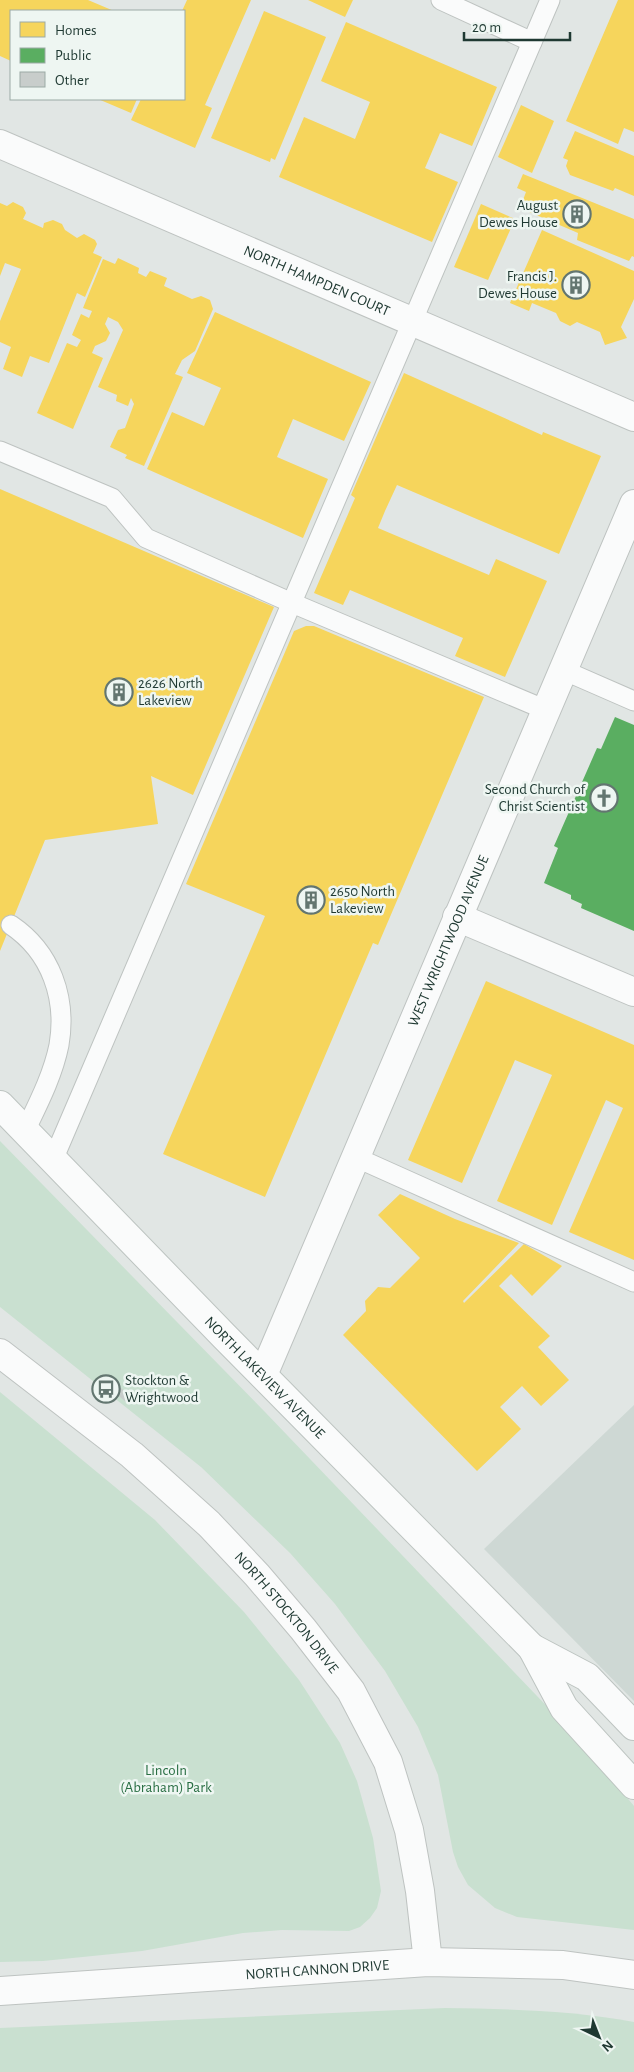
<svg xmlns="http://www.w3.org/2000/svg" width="634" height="2072" viewBox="0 0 634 2072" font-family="'Alegreya Sans',sans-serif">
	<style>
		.built { fill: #ced8d4 }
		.green { fill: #c9e0d0 }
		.homes { fill: #f6d55c }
		.public { fill: #5aae61 }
		.building { fill: #c8cdcb }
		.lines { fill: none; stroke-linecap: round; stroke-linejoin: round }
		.lane-casing { stroke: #bec3c1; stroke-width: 21 }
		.street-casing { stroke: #bec3c1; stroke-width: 30 }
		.secondary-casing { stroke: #bdc4c1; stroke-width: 30 }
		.lane { stroke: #fafbfb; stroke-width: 19 }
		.street { stroke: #fafbfb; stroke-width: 28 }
		.secondary { stroke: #fafbfb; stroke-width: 28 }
		.labels { text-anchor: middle; stroke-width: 5; stroke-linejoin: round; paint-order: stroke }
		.poi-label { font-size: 15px; fill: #1f3932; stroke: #eef6f2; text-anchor: end }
		.street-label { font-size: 15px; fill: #1f3932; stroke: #eef6f2 }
		.park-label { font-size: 15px; fill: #2a6f44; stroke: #eef6f2 }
	</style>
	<rect width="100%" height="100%" fill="#e1e6e4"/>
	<polygon class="built" points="634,1405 634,1701 484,1549"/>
	<g class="green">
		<polygon points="0,1141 265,1412 583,1744 634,1806 634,1930 517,1917 495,1908 468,1885 458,1867 453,1852 438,1775 418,1727 385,1671 335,1604 290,1553 201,1467 0,1307"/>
		<polygon points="0,1392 155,1520 244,1612 299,1680 340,1743 357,1781 373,1838 381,1891 377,1908 370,1918 360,1927 349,1931 282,1930 243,1933 142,1951 43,1961 0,1962"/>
		<path d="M 445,2008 C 509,2009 571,2010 634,2022 L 634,2072 L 0,2072 L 0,2028 Z"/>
	</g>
	<g class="homes">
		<polygon points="0,0 88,0 114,11 11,11 11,61 0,56"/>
		<polygon points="187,0 251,0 205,105 212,108 195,148 131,120 141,99 184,99 184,11 182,11"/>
		<polygon points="308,0 353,0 345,17"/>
		<polygon points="618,0 634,0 634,132 624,128 618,144 566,121"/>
		<polygon points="264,11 326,37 275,160 271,158 270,162 211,138"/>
		<polygon points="346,22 497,87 472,146 440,133 425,168 458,182 432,242 279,177 304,117 355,139 370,102 321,81"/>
		<polygon points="98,99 137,99 131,113"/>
		<polygon points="521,105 554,121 532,173 498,157"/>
		<polygon points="575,131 634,156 634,196 615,188 613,191 570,175 566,166 568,160 563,158"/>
		<polygon points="523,174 634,219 634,257 632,256 629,261 577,240 578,233 520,208 526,192 517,188"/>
		<polygon points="13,202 23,207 26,213 23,219 43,228 44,223 53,220 62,224 65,230 77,238 84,234 95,240 97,244 93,253 102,257 85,297 77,293 49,363 30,356 22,377 3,369 11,347 0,342 0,321 21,269 5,263 0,276 0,203 7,206"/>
		<polygon points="481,204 515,219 488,280 454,267"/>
		<polygon points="542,230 634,271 634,299 621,327 627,338 605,345 600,332 577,322 570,326 560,321 556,313 532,303 529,311 510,303"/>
		<polygon points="118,258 139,268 138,273 146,277 150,271 167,278 164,286 192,299 201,296 210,300 213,309 195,351 182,360 175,374 183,377 144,466 125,458 127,455 110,447 118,430 125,428 134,404 131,398 128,406 116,401 117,395 98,387 123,330 118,322 108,317 105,324 110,333 106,341 95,346 92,353 103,358 73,429 37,413 67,343 77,347 81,340 72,335 81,314 89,318 92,311 83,308 103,259 115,264"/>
		<polygon points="215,312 371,382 344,441 293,419 277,457 328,479 303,538 147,469 172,412 204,426 221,388 187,373"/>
		<polygon points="404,373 542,435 543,432 601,456 559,554 397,485 385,511 378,528 489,575 496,559 547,581 505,677 455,656 463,638 350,590 343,605 314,593 355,498 351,495"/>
		<polygon points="0,489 274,607 193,795 151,776 158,824 45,840 0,951"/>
		<polygon points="306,626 314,626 484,697 378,945 373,943 265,1197 163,1154 265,916 186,884 294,631"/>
		<polygon points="486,981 634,1045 634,1260 569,1232 623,1108 606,1100 552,1225 497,1201 552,1075 515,1060 462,1183 408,1160"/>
		<polygon points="400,1194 455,1219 519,1243 463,1301 464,1303 524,1244 562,1266 532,1296 511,1274 499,1286 550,1336 538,1347 569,1380 541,1406 522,1386 500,1407 521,1429 477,1471 343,1335 366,1311 365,1301 378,1287 390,1288 420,1258 378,1215"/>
	</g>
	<polygon class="public" points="615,717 634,725 634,931 581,908 582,904 571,899 571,895 544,883 558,848 554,846 597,748 601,749"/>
	<polygon class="building" points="113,1382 131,1396 126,1402 108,1387"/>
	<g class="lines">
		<g class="lane-casing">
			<g id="lane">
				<polyline points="441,0 532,42"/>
				<polyline points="0,451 112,498 146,538 292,603 546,710"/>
				<polyline points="563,670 634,701"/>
				<path d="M 11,925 C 51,952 67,998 59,1045 C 53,1075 38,1104 25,1131"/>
				<polyline points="355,1157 634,1282"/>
				<polyline points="53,1160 550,0"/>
			</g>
		</g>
		<g class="street-casing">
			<g id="street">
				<path id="s1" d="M 0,144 L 634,417"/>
				<polyline points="457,917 634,992"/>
				<path id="s2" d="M 0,1353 L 132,1455 L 209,1524 L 257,1575 L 303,1629 L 351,1691 L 388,1762 L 409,1830 L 420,1891 L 428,1962"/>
				<path id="s3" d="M 263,1375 L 634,504"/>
				<path id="s4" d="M 0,1991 L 428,1962 L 563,1965 L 634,1975"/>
			</g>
		</g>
		<g class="secondary-casing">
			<g id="secondary">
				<path id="s5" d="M 0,1105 L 225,1337 L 532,1648 L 564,1708 L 634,1785"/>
				<polyline points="532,1648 587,1677 634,1726"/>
			</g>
		</g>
		<use href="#lane" class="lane"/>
		<use href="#street" class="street"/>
		<use href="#secondary" class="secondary"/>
	</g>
	<defs>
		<g id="building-ring" transform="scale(1.4375)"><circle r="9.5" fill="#eef6f2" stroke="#637670" stroke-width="1.5"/><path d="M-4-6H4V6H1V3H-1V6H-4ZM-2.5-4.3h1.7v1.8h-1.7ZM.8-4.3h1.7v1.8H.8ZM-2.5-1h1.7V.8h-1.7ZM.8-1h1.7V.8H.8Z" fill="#637670"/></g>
		<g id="church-ring" transform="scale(1.4375)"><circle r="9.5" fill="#eef6f2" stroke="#637670" stroke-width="1.5"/><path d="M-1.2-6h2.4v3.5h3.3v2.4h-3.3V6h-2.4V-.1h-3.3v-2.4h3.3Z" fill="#637670"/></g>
		<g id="bus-ring" transform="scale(1.4375)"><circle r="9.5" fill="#eef6f2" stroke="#637670" stroke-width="1.5"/><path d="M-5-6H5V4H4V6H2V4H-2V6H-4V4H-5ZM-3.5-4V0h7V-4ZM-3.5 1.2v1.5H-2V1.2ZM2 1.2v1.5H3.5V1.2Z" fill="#637670"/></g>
	</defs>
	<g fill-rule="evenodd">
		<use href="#building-ring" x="577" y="214"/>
		<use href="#building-ring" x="576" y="285"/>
		<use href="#building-ring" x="119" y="692"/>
		<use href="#church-ring" x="604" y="798"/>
		<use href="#building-ring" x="311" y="900"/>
		<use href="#bus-ring" x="106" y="1389"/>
	</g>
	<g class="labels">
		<g class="poi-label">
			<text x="558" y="210">August<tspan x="558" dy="17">Dewes House</tspan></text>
			<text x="557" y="281">Francis J.<tspan x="557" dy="17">Dewes House</tspan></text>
			<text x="138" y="688" text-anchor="start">2626 North<tspan x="138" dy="17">Lakeview</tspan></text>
			<text x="585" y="794">Second Church of<tspan x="585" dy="17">Christ Scientist</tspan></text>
			<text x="330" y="896" text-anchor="start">2650 North<tspan x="330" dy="17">Lakeview</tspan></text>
			<text x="125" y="1385" text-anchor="start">Stockton &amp;<tspan x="125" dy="17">Wrightwood</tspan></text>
		</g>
		<g class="street-label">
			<text dy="5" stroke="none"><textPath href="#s1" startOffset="345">NORTH HAMPDEN COURT</textPath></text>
			<text dy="5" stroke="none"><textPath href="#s3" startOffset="472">WEST WRIGHTWOOD AVENUE</textPath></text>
			<text dy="5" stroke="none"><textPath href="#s5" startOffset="380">NORTH LAKEVIEW AVENUE</textPath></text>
			<text dy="5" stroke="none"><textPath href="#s2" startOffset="388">NORTH STOCKTON DRIVE</textPath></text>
			<text dy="5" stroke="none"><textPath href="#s4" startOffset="318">NORTH CANNON DRIVE</textPath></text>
		</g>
		<g class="park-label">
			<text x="166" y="1775">Lincoln<tspan x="166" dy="17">(Abraham) Park</tspan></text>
		</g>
	</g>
	<rect x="10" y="10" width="175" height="90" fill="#eef6f2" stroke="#9baaa5"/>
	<rect x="20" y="22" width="25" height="15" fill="#f6d55c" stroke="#9baaa5"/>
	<text x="55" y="35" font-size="15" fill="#1f3932">Homes</text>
	<rect x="20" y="48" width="25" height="15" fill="#5aae61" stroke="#9baaa5"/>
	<text x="55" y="60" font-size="15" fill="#1f3932">Public</text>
	<rect x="20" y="72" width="25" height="15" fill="#c8cdcb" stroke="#9baaa5"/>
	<text x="55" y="85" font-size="15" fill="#1f3932">Other</text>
	<g transform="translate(599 2037) rotate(137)" stroke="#eef6f2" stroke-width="4" paint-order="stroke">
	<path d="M0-4L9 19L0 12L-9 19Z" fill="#1f3932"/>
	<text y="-8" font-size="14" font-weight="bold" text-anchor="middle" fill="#1f3932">N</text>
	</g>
	<path d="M464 32v8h106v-8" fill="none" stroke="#1f3932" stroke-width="2.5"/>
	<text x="472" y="32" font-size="15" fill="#1f3932" stroke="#eef6f2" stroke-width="4" paint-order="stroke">20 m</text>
</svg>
